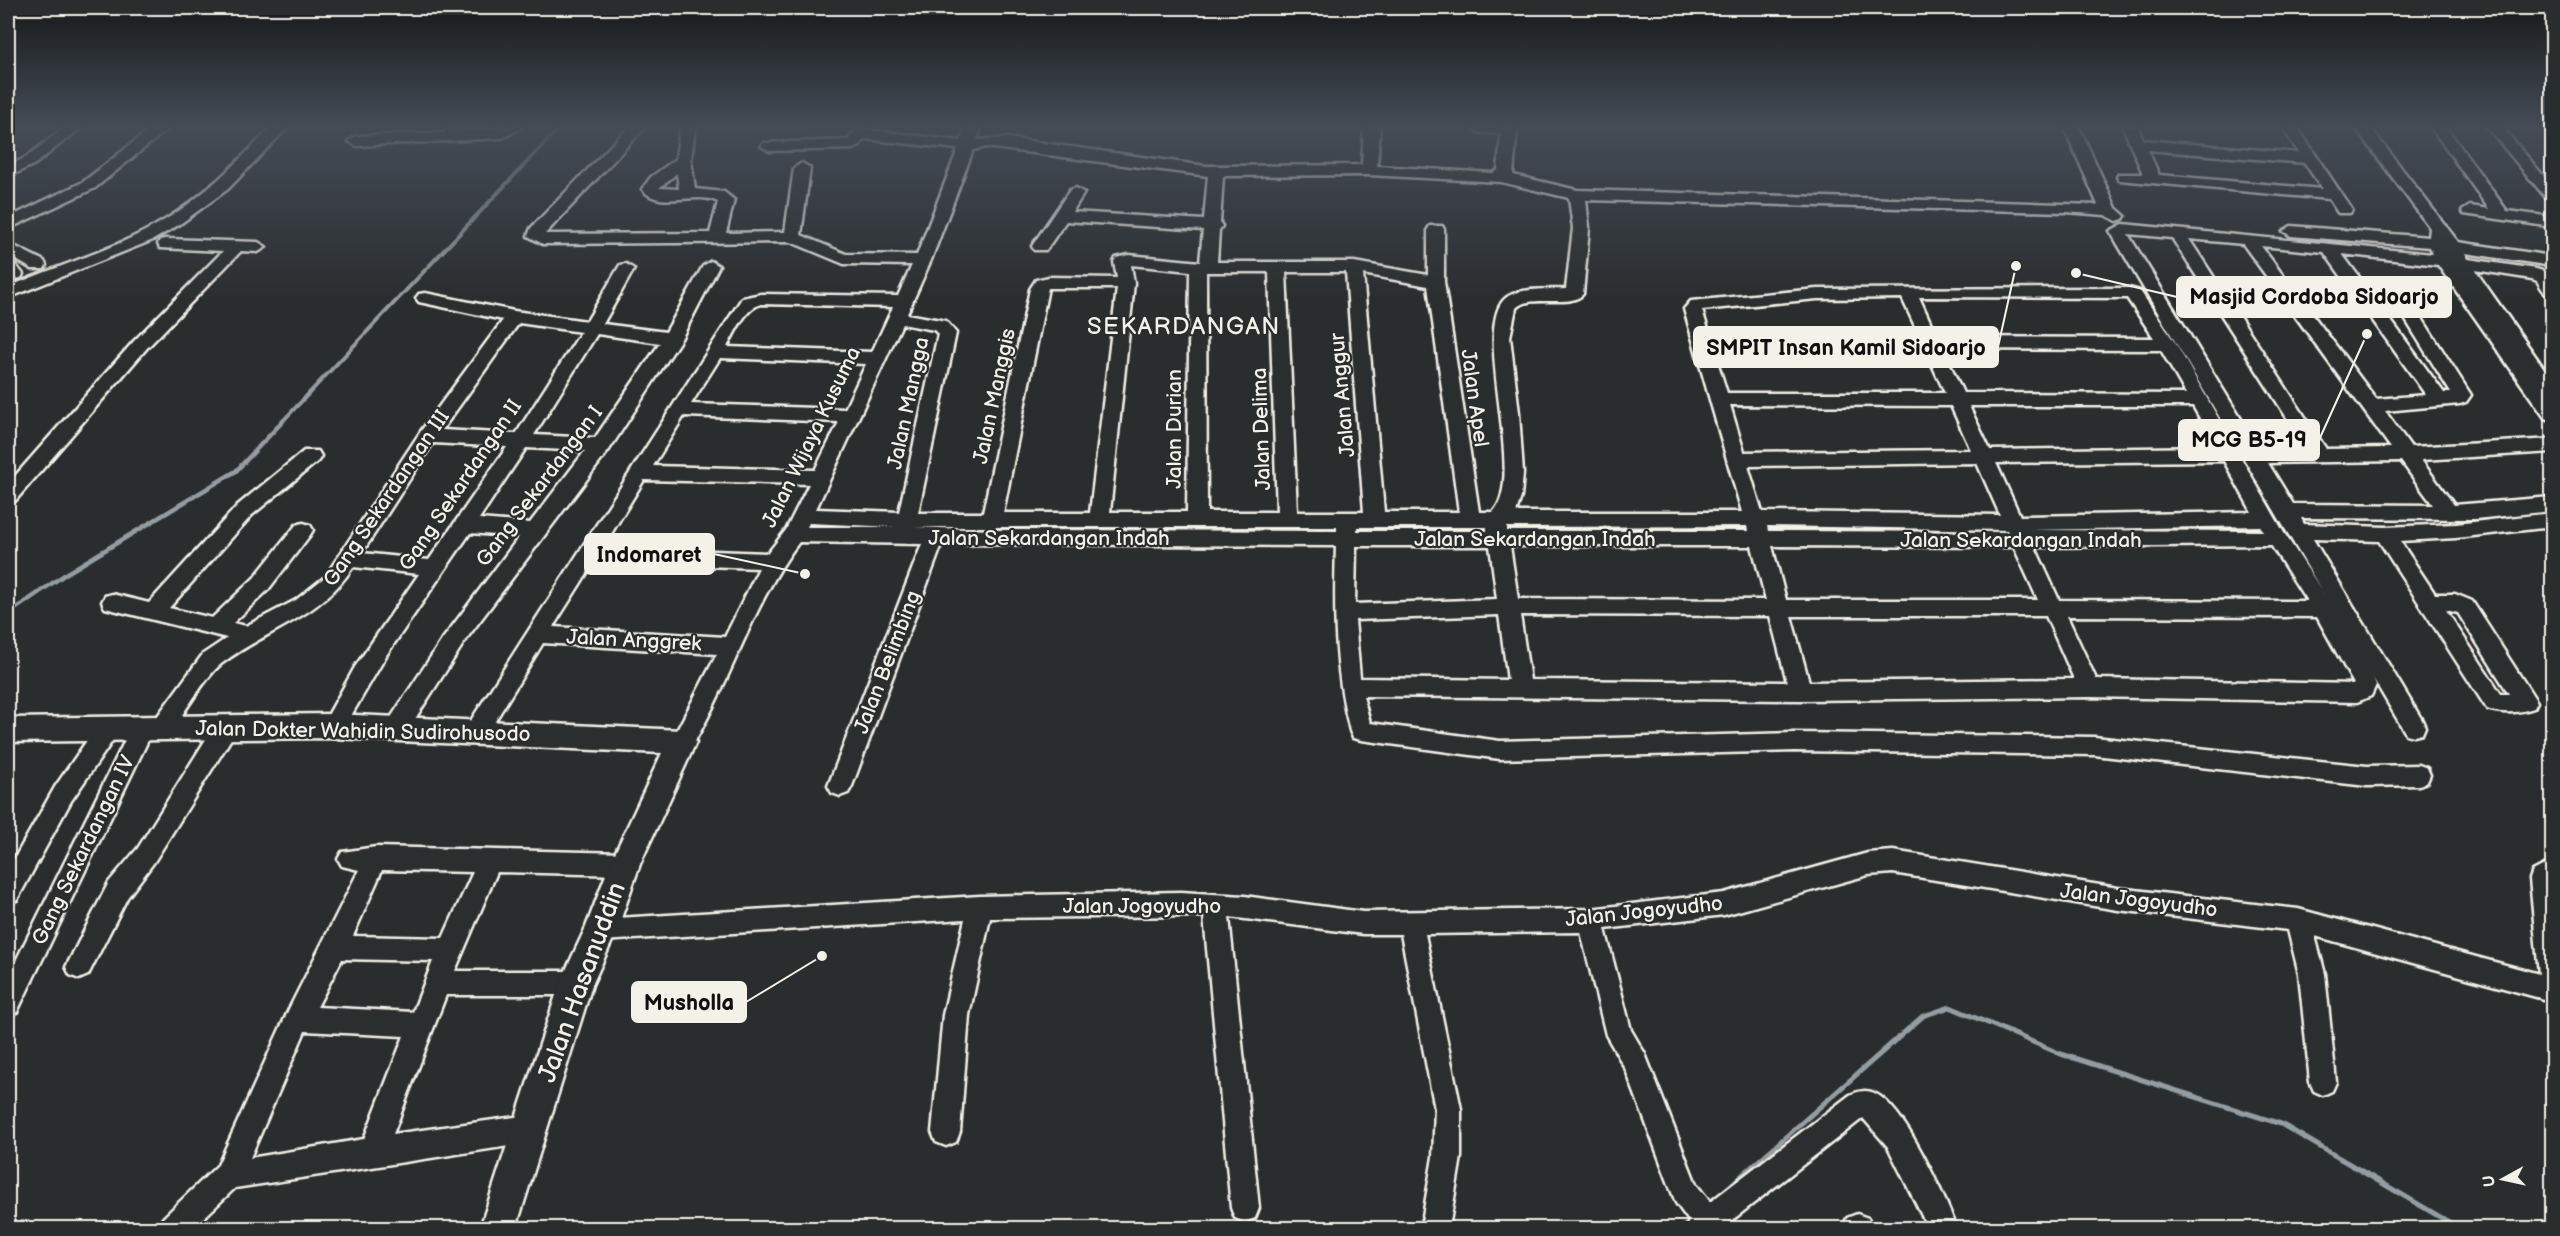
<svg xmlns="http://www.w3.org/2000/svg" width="2560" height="1236" viewBox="0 0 2560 1236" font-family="'Balsamiq Sans',sans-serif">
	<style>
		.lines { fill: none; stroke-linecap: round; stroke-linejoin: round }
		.stream-far2 { stroke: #929ea3; stroke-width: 4 }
		.stream-far1 { stroke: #929ea3; stroke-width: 4.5 }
		.stream { stroke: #929ea3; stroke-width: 5 }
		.minor-casing { stroke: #f4f1e8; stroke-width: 5 }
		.major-casing { stroke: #f4f1e8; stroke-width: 5 }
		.minor { fill: #2a2d2e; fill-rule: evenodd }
		.major { fill: #2a2d2e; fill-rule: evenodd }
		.labels { text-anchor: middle; stroke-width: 4.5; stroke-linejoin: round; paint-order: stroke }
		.street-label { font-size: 21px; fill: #f4f1e8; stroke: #2a2d2e }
		.quarter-label { font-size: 24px; letter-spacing: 1.5px; fill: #f4f1e8; stroke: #2a2d2e }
		.near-street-label { font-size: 26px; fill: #f4f1e8; stroke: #2a2d2e }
		.leader { fill: none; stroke: #f4f1e8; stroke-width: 2 }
		.callout-dot { fill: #f4f1e8; stroke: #2a2d2e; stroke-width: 2 }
		.callout { fill: #f4f1e8; stroke: #f4f1e8; stroke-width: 2 }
		.callout-label { font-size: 22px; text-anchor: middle; font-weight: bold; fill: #111 }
	</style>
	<rect width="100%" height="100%" fill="#2a2d2e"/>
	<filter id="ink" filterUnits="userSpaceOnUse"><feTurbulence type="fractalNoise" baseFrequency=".0167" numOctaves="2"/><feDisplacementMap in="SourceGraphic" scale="12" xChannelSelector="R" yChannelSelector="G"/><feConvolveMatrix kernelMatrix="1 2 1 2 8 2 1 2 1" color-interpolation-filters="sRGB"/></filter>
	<g filter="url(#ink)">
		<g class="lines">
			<polyline class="stream-far2" points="281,423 560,127"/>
			<polyline class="stream-far1" points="8,614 67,573 236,471 283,421"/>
			<g class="stream">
				<polyline points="1722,1193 1923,1016 1950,1007 2061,1054 2281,1124 2459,1228"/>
				<polyline points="1682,1228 1691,1220"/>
			</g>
			<g class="minor-casing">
				<g id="minor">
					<polygon points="65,127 82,127 35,164 8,177 8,166 25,158"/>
					<polygon points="153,127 170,127 95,188 8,229 8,218 83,182"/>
					<path d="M 272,127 L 288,127 L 228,189 L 180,224 L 153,240 L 8,298 L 8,287 C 60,265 120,248 168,218 C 208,193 239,160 272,127 Z"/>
					<polygon points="449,127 465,127 462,131 523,127 502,138 356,146 348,141 356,136 443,133"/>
					<path d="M 629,127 L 645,127 L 545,234 L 710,233 L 718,202 C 695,190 659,211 642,189 L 651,177 L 676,159 L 680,127 L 695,127 L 691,161 L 695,189 L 724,192 L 734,200 L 726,233 L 785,232 L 794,168 L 802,163 L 810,168 L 801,235 L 846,254 L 917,255 L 958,149 L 864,139 L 858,147 L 853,149 L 769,151 L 761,146 L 764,143 L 848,140 L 855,131 L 860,129 L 961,141 L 966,127 L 981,127 L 977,140 L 1007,138 L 1206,166 L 1362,165 L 1364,127 L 1380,127 L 1377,166 L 1493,173 L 1498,170 L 1501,134 L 1477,132 L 1470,127 L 1517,127 L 1513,175 L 1577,190 L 2098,205 L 2064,127 L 2079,127 L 2116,208 L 2125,216 L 2123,219 L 2117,221 L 2105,215 L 2066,212 L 1586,200 L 1589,228 L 1583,294 C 1571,309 1531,293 1516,308 L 1510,337 L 1519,413 L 1523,473 L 1521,497 L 1516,512 L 1742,512 L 1684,309 L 1691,301 L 1817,289 L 2129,288 L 2140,291 L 2176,344 L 2284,533 L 2330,603 L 2373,677 L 2376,685 L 2371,696 L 2357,702 L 2089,697 L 1800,700 L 1363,696 L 1370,723 L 1500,741 L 1794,733 L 2094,737 L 2367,766 L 2419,765 L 2427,768 L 2430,775 L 2427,782 L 2419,785 L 2367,786 L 2094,755 L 1794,751 L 1500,759 L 1361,740 L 1353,738 L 1350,731 C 1334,668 1334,611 1336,546 L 942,544 L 852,786 L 848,793 L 840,796 L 832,793 L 828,786 L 922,544 L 799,542 C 752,603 731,683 690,749 L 682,751 L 674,749 L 671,742 L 717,654 L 543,643 L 484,739 L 476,741 L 468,739 L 465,732 L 468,725 L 742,298 L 761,294 L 898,296 L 912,265 L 844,264 L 791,242 L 543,244 L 528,236 L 531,228 ZM 986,147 L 1208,176 L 1204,220 L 1072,212 L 1084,193 L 1076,188 L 1070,190 L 1032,246 L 1034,250 L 1046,250 L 1066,221 L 1203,230 L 1200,262 L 1129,255 L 1116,258 L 1114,262 L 1117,278 L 1049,277 L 1036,280 L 1030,289 L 983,513 L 918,513 L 956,333 L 946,321 L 907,314 L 931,260 L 973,150 ZM 677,173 L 679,189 L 659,188 ZM 1369,175 L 1501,182 L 1569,198 L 1573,228 L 1566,289 C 1549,290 1522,287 1507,297 C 1469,324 1528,478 1493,512 L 1479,512 L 1444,282 L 1444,229 L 1442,226 L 1430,226 L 1428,229 L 1428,275 L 1354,262 L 1217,262 L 1219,230 L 1222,226 L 1220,223 L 1223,176 ZM 1131,265 L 1190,271 L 1187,512 L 1110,512 L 1134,283 ZM 1206,272 L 1269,272 L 1277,512 L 1207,512 ZM 1286,272 L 1346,272 L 1364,512 L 1297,512 ZM 1363,274 L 1428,286 L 1459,512 L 1384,512 ZM 1048,288 L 1117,288 L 1090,513 L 1003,513 ZM 1919,297 L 2127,298 L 2154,338 L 1937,337 ZM 1902,298 L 1920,337 L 1710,336 L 1702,310 L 1817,299 ZM 761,304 L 893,307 L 872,352 L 727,347 C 735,333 745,308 761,304 ZM 902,324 L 934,330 L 938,334 L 899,512 L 816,509 ZM 1713,348 L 1925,349 L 1945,393 L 1727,393 ZM 1943,349 L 2161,350 L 2186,394 L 1963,393 ZM 720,358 L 866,364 L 845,409 L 691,404 ZM 1730,405 L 1951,406 L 1971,450 L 1744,452 ZM 1969,406 L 2193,406 L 2216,447 L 1990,450 ZM 684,416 L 839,422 L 815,470 L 653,466 ZM 2224,461 L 2252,512 L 2020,516 L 1996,463 ZM 1977,463 L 2000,515 L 1762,512 L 1748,466 ZM 644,480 L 809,484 L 786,530 L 768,553 L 603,547 ZM 809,523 L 895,527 L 807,527 ZM 1747,526 L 1748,531 L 1507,531 L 1507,527 ZM 1767,526 L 2007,530 L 2008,532 L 1768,531 ZM 2260,526 L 2263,531 L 2027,530 ZM 915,527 L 1337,527 L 1337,531 L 990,530 ZM 1357,527 L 1487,527 L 1487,531 L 1357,531 ZM 2271,545 L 2307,601 L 2059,600 L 2035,547 ZM 1356,546 L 1490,546 L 1497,599 L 1355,604 ZM 1510,546 L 1752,546 L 1766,600 L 1518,599 ZM 1772,546 L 2014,547 L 2038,600 L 1786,600 ZM 594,562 L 759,568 L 725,637 L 553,627 ZM 1499,615 L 1508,680 L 1360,678 L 1355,620 ZM 1520,615 L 1770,616 L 1787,682 L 1530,680 ZM 1791,616 L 2046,616 L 2074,679 L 1809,682 ZM 2067,616 L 2317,617 L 2354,684 L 2096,679 Z"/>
					<path d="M 2123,127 L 2138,127 L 2143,140 L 2299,153 L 2282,127 L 2297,127 L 2352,210 L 2350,213 L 2338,213 L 2329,199 L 2119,180 L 2117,177 L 2119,174 L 2143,174 ZM 2148,150 L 2305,163 L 2322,189 L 2159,175 Z"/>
					<path d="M 2355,127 L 2370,127 L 2458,242 L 2552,256 L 2552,266 L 2465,253 L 2468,259 L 2536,269 L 2549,273 L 2552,279 L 2552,296 L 2546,295 L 2537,281 L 2532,279 L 2475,270 L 2552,380 L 2552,420 L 2545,418 L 2438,265 L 2342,254 L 2368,289 L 2396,292 L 2409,298 L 2471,395 L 2466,402 L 2460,404 L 2385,411 L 2411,447 L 2552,439 L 2552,452 L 2421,460 L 2454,505 L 2552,497 L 2552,511 L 2475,519 L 2301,518 L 2304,524 L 2385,527 L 2456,524 L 2552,513 L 2552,527 L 2456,538 L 2400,541 L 2435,594 L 2455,594 L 2472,601 L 2537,702 L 2534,708 C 2520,713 2501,714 2487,709 L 2379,541 L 2313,539 L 2422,720 L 2425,727 L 2422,734 L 2414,736 L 2406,734 L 2110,231 L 2123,224 L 2433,254 L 2430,247 L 2291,236 L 2283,231 L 2291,226 L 2429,237 L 2430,228 ZM 2128,234 L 2172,238 L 2307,449 L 2260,450 ZM 2189,239 L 2243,244 L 2391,448 L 2326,449 ZM 2261,246 L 2324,252 L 2426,395 L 2376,399 ZM 2376,300 L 2392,302 L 2397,306 L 2451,393 L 2444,393 ZM 2401,461 L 2433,505 L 2293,504 L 2268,463 ZM 2446,610 L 2458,613 L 2509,694 L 2501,694 Z"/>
					<polygon points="2431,127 2446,127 2507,211 2552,217 2552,227 2464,214 2462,211 2470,206 2489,209"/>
					<polygon points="2487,127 2502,127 2552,186 2552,200 2546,198"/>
					<polygon points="166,239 258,242 266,247 258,252 241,251 146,349 15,501 8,503 8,484 134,341 223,251 160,248 158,244 160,240"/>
					<polygon points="8,243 44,261 46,265 44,269 32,269 8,255"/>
					<path d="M 711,261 L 719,266 L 681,339 L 609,450 L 467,638 L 404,736 L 396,738 L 388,736 L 385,729 L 388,722 L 442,640 L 519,537 L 470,533 L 387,654 L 341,733 L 333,735 L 325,733 L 322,726 L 355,667 L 419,574 L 353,567 C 320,618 267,629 221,664 C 205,677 182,716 169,735 L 161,737 L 152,732 L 17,1012 L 8,1015 L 8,977 L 134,722 L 142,720 L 151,725 L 203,654 L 227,638 L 105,608 L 102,602 L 105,596 L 112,594 L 149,603 L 238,505 L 304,451 L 318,451 L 321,456 L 318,461 L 252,515 L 169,608 L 212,618 L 254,578 L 296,525 L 303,523 L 310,525 L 313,530 L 310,535 L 268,590 L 233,623 L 246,626 L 296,600 L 325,577 L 421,431 L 503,320 L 419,302 L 416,298 L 419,294 L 425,293 L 514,311 L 587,321 L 620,265 L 626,264 L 634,269 L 603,324 L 666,332 L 703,266 ZM 519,323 L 581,332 L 516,434 L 442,430 ZM 597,334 L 660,343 L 595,438 L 534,435 ZM 433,443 L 507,447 L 429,560 L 362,553 ZM 526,448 L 585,451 L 530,523 L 479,519 Z"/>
					<polygon points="8,262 14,263 23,274 21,278 15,279 8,276"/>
					<polygon points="226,718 234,720 237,727 234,734 154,862 127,898 88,975 79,979 70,975 66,967 109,882 138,848 218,720"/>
					<polygon points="107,721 115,723 118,730 115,737 71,801 17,900 8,903 8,870 55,787 99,723"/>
					<path d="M 376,847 L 625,853 L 633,856 L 637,864 L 633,872 L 625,875 L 497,872 L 455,971 L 576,971 L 585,975 L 589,983 L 585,991 L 576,995 L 446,995 L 393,1134 L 529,1115 L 539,1119 L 543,1129 L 539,1139 L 529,1143 L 235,1188 L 193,1228 L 159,1228 L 163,1218 L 218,1165 L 289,1009 L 359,870 L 342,866 L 338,859 L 342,852 ZM 382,870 L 473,872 L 443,938 L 353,936 ZM 342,959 L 433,961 L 413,1012 L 317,1007 ZM 305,1031 L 404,1036 L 364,1139 L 250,1158 Z"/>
					<path d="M 1893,851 L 2118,888 L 2298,909 L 2539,974 L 2530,879 L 2533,871 L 2552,861 L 2552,998 L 2547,1000 L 2315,936 L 2325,974 L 2336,1082 L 2332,1091 L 2323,1095 L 2314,1091 L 2310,1082 L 2299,974 L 2288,930 L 2118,910 L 1893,873 L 1868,875 L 1724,915 L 1605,929 L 1631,1030 L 1645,1054 L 1696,1184 L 1710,1202 L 1850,1095 C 1859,1091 1867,1089 1876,1094 C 1906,1109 1944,1196 1957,1228 L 1928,1228 L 1888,1147 L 1863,1118 L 1722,1228 L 1686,1228 L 1689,1221 L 1676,1203 L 1626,1070 L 1606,1035 L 1581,932 L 1425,934 L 1461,1109 L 1461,1157 L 1449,1228 L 1421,1228 L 1433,1157 L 1435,1109 L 1401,934 L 1363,934 L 1229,917 L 1259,1208 L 1255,1218 L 1245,1222 L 1235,1218 L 1231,1208 L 1204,916 L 990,918 L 969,1015 L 960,1132 L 956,1142 L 946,1146 L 936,1142 L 932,1132 L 943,1015 L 965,919 L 601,941 L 592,938 L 589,930 L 592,922 L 601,919 L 980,896 L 1181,892 L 1244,896 L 1363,912 L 1590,909 L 1724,893 L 1868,853 Z"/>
					<polygon points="1857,1214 1868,1218 1872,1228 1843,1228 1847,1218"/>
				</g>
			</g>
			<g class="major-casing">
				<polygon id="major" points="333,714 682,730 692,733 696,742 640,864 617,930 592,985 516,1228 480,1228 560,983 586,927 610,864 662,753 333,738 8,742 8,718"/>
			</g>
			<use href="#minor" class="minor"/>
			<use href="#major" class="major"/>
		</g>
	</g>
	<linearGradient id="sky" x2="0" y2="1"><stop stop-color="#171919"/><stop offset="0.42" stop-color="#444c57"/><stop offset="1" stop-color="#444c57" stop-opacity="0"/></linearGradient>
	<rect width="2560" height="300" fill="url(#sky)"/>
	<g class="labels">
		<g class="street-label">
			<text transform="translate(1342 395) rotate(-95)" y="7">Jalan Anggur</text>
			<text transform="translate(994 396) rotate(-78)" y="7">Jalan Manggis</text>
			<text transform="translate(1475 398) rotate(82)" y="7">Jalan Apel</text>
			<text transform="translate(908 403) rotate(-78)" y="7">Jalan Mangga</text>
			<text transform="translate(1174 429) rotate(-90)" y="7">Jalan Durian</text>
			<text transform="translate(1261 429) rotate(-92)" y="7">Jalan Delima</text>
			<text transform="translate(811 437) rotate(-64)" y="7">Jalan Wijaya Kusuma</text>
			<text transform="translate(460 485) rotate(-56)" y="7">Gang Sekardangan II</text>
			<text transform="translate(539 486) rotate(-53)" y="7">Gang Sekardangan I</text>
			<text transform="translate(386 498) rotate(-56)" y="7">Gang Sekardangan III</text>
			<text x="1049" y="545">Jalan Sekardangan Indah</text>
			<text x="1535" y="546">Jalan Sekardangan Indah</text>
			<text x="2021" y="547">Jalan Sekardangan Indah</text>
			<text transform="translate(634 640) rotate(3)" y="7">Jalan Anggrek</text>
			<text transform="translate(887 662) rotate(-69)" y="7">Jalan Belimbing</text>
			<text transform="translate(363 731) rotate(1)" y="7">Jalan Dokter Wahidin Sudirohusodo</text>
			<text transform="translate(83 850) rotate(-64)" y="7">Gang Sekardangan IV</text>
			<text transform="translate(2139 900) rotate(7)" y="7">Jalan Jogoyudho</text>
			<text x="1142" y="913">Jalan Jogoyudho</text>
			<text transform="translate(1644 911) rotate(-6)" y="7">Jalan Jogoyudho</text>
		</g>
		<g class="quarter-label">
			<text x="1184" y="334">SEKARDANGAN</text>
		</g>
		<g class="near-street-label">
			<text transform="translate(581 982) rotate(-70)" y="9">Jalan Hasanuddin</text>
		</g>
	</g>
	<path class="leader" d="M2076 273L2177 297M2016 266L1998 347M2367 334L2319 440M805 574L714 554M822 956L746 1002"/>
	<g class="callout-dot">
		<circle cx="2076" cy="273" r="6"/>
		<circle cx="2016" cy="266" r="6"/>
		<circle cx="2367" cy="334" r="6"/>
		<circle cx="805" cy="574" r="6"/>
		<circle cx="822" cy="956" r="6"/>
	</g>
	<g class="callout">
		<rect x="2177" y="277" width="274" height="40" rx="6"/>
		<rect x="1694" y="327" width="304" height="40" rx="6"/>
		<rect x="2179" y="420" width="140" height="40" rx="6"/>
		<rect x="585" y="534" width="129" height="40" rx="6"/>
		<rect x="632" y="982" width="114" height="40" rx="6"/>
	</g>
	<g class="callout-label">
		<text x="2314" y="304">Masjid Cordoba Sidoarjo</text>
		<text x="1846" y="355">SMPIT Insan Kamil Sidoarjo</text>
		<text x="2249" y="447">MCG B5-19</text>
		<text x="649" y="562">Indomaret</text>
		<text x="689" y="1010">Musholla</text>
	</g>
	<rect width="2560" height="1236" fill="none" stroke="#2a2d2e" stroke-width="30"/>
	<rect x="15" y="15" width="2530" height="1206" fill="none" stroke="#f4f1e8" stroke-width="2" filter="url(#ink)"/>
	<g transform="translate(2503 1179) rotate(262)" stroke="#2a2d2e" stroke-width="4.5" paint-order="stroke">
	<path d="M0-4.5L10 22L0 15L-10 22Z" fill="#f4f1e8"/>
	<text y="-9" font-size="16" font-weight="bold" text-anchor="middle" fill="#f4f1e8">U</text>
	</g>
</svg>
